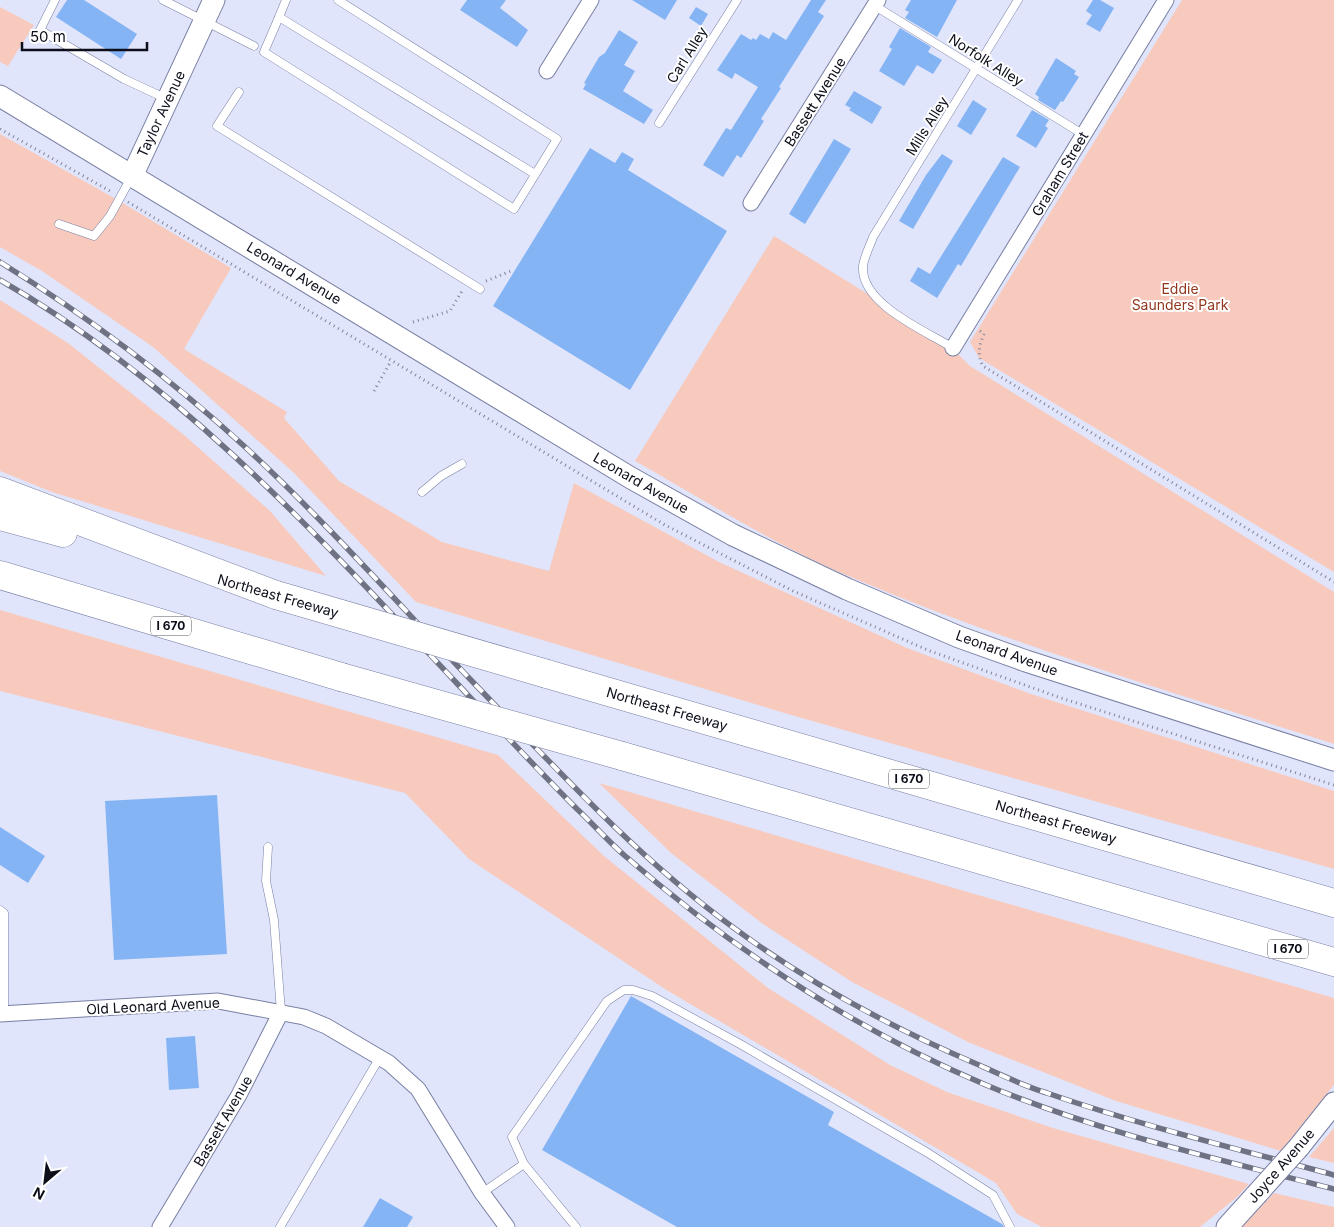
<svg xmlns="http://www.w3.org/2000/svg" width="1334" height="1227" viewBox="0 0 1334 1227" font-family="Inter,sans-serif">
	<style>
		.green { fill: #f8cabd }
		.building { fill: #85b4f4 }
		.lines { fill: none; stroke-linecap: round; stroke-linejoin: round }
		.lane-casing { stroke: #787fa2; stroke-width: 9 }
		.street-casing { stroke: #787fa2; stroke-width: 17 }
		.secondary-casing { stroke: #787fa2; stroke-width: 23 }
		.highway-casing { stroke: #787fa2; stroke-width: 29 }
		.path { stroke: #828597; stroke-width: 3; stroke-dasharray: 1 4; stroke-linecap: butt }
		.lane { stroke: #fff; stroke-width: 8 }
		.street { stroke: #fff; stroke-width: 15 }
		.secondary { stroke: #fff; stroke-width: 21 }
		.highway { stroke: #fff; stroke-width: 28 }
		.rail-casing { stroke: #6e7283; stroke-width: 5.5 }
		.rail { stroke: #fff; stroke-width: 4; stroke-dasharray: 11; stroke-linecap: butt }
		.secondary-bridge-casing { stroke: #787fa2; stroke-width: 23; stroke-linecap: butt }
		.highway-bridge-casing { stroke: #787fa2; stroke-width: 29; stroke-linecap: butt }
		.secondary-bridge { stroke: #fff; stroke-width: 21 }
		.highway-bridge { stroke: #fff; stroke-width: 28 }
		.labels { text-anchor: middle; stroke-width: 4; stroke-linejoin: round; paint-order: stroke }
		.shield { fill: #fff; stroke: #55565f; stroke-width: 1 }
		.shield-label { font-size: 12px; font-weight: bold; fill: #0c0e1a }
		.street-label { font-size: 14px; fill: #0c0e1a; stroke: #fff }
		.park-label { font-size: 14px; fill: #91371e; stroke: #fff }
	</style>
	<rect width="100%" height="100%" fill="#e0e5fc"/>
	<g class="green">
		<polygon points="1182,0 1334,0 1334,572 979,358 970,342"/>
		<polygon points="0,7 34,25 8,66 0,62"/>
		<polygon points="0,134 116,199 231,268 184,349 287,412 284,418 339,481 442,542 549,571 574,483 719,562 907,648 1031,694 1334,791 1334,869 791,715 416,602 294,473 153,347 42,271 0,247"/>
		<path d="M 774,236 L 947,343 L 970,366 L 1334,592 L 1334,744 C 1168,691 999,641 839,572 C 769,541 702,499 635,461 Z"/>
		<polygon points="0,300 68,343 184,435 270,511 326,576 52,492 0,471"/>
		<polygon points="0,610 498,755 604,856 768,988 890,1065 947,1092 1053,1128 1249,1184 1237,1197 1200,1227 1042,1227 1017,1214 996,1183 668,991 469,859 405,793 0,691"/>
		<polygon points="599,783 971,893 1334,998 1334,1085 1281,1151 1116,1101 970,1043 852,982 763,924 671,853"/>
		<polygon points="1334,1128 1334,1163 1309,1157"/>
		<polygon points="1274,1193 1334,1207 1334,1227 1242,1227"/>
	</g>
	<g class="building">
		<polygon points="67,0 84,0 137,34 121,59 56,17"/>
		<polygon points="467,0 506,0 500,8 528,30 517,47 460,10"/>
		<polygon points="632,0 677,0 665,20"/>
		<polygon points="811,0 826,0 818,12 824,16 779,87 781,88 761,119 764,121 741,158 737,155 723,177 703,165 726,128 731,130 758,87 735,73 732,79 717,70 741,34 751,40 753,38 756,40 760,34 769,39 773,32 786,40"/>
		<polygon points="911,0 957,0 937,37 905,18 909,12 905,10"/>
		<polygon points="1093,0 1100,0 1114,8 1100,32 1086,24 1092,15 1086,11"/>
		<polygon points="696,7 708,14 701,26 689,18"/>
		<polygon points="900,28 931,47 928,52 942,60 933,74 917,65 904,86 879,71 892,49 889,47"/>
		<polygon points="619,30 638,42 624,65 635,71 623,91 653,110 644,124 583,89 586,84 584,83 599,57 605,53"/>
		<polygon points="1056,58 1076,71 1074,74 1079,77 1063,102 1061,101 1055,110 1038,100 1039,97 1035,94"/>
		<polygon points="854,91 882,107 872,124 849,110 851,108 845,105"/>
		<polygon points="973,100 987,109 971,135 957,126"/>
		<polygon points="1032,110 1049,120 1045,126 1048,128 1036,148 1016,136"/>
		<polygon points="834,139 851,149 805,224 789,214"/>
		<polygon points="590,148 615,163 622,152 634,159 628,170 727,231 630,390 493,306"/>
		<polygon points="942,154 953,161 913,229 899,221 926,175"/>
		<polygon points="1003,157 1020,167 961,266 958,264 937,298 910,281 918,267 930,274"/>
		<polygon points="217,795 227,954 114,960 105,801"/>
		<polygon points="0,827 45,856 28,883 0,865"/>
		<polygon points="631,996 834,1112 828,1125 1002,1224 1004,1227 677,1227 542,1150"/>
		<polygon points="195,1036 199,1088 169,1090 166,1038"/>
		<polygon points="380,1198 413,1217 407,1227 363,1227"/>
	</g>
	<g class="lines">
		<g class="lane-casing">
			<g id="lane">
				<polyline points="55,0 40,30 124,79 167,99"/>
				<polyline points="163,0 254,46"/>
				<polyline points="286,0 279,17 535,174"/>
				<polyline points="875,6 1084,135"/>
				<polyline points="279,17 264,52 514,209 557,139 338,0"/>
				<polyline points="239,92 217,126 480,289"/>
				<polyline points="659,123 737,0"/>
				<polyline points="59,224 94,236 110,216 132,176"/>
				<path d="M 953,348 C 926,331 860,304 863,266 C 864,257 870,246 873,237 L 1018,0"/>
				<polyline points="422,492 441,476 462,464"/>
				<polyline points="268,847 266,881 274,920 281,1012"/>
				<polyline points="0,910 4,913 4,1014"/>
				<polyline points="524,1164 576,1227"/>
				<polyline points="482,1193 524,1164 512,1137 607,1001 624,990 633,990 652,996 740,1044 928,1153 993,1195 1010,1227"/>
				<polyline points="280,1227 380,1057"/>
			</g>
		</g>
		<g class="street-casing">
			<g id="street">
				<polyline points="547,71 591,0"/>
				<polyline points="751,203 878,0"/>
				<polyline points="953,348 1166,0"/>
				<polyline points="0,1014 218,1001 304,1017 326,1026 389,1063 418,1089 482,1193 507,1227"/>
				<polyline points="160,1227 239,1095 281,1012"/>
			</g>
		</g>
		<g class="secondary-casing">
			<g id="secondary">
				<polyline points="0,96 631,478 733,535 847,589 959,637 1026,661 1334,760"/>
				<polyline points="133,174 214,0"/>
				<polyline points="1299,1147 1334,1103"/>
				<polyline points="1227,1227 1256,1195"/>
			</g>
		</g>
		<g class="highway-casing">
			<g id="highway">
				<polyline points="0,491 276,595"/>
				<polyline points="0,516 63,533"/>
				<polyline points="0,575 341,677"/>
				<polyline points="547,674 1334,903"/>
				<polyline points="622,756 1334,962"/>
			</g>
		</g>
		<g class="path">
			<polyline points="0,129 110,191"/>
			<polyline points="128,202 665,525 793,591 930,651 1061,698 1334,785"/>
			<polyline points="486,281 511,271"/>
			<polyline points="413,322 450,311 462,291"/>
			<path d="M 980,331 L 984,334 C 979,345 977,355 983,366 L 1334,582"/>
			<polyline points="374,391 391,361"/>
		</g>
		<use href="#lane" class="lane"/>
		<use href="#street" class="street"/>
		<use href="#secondary" class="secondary"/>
		<use href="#highway" class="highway"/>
		<g class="rail-casing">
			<g id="rail">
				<path d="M 0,262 C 87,316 169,377 244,446 C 323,519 395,600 469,678 C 553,765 635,856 734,928 C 810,984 892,1028 979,1065 C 1001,1075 1024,1086 1047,1093 C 1142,1126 1238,1149 1334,1175"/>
				<path d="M 0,280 C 176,381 314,531 451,677 C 493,722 534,766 577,809 C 593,824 608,841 624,855 C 732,949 854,1029 986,1085 C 1098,1132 1217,1159 1334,1189"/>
			</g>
		</g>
		<use href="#rail" class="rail"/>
		<g class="secondary-bridge-casing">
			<polyline id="secondary-bridge" points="1256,1195 1299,1147"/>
		</g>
		<g class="highway-bridge-casing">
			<g id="highway-bridge">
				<polyline points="276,595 547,674"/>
				<polyline points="341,677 622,756"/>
			</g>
		</g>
		<use href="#secondary-bridge" class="secondary-bridge"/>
		<use href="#highway-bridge" class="highway-bridge"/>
	</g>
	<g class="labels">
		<g class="shield">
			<rect x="151" y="616.5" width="40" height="19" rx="4"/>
			<rect x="889" y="769.5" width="40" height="19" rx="4"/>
			<rect x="1268" y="939.5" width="40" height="19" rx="4"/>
		</g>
		<g class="shield-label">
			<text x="171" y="630">I 670</text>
			<text x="909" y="783">I 670</text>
			<text x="1288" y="953">I 670</text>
		</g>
		<g class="street-label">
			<text transform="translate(687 55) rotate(-58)" y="5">Carl Alley</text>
			<text transform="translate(986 60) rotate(32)" y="5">Norfolk Alley</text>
			<text transform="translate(815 102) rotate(-58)" y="5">Bassett Avenue</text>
			<text transform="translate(161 114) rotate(-65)" y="5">Taylor Avenue</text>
			<text transform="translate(927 126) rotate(-58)" y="5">Mills Alley</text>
			<text transform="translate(1060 174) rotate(-59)" y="5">Graham Street</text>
			<text transform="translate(294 273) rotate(31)" y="5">Leonard Avenue</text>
			<text transform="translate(641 483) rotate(30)" y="5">Leonard Avenue</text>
			<text transform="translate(278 596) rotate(16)" y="5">Northeast Freeway</text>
			<text transform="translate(1007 653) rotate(20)" y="5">Leonard Avenue</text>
			<text transform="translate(667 709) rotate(16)" y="5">Northeast Freeway</text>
			<text transform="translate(1056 822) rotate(16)" y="5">Northeast Freeway</text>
			<text transform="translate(153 1006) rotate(-3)" y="5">Old Leonard Avenue</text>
			<text transform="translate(223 1121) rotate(-60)" y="5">Bassett Avenue</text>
			<text transform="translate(1281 1166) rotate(-49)" y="5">Joyce Avenue</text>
		</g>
		<g class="park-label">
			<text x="1180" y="294">Eddie<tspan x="1180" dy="16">Saunders Park</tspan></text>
		</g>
	</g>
	<g transform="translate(45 1182) rotate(208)" stroke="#ffffff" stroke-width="4" paint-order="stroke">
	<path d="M0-4L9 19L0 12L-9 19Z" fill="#0c0e1a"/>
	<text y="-8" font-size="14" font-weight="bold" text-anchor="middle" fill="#0c0e1a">N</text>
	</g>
	<path d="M22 42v8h125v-8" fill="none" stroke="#0c0e1a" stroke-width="2.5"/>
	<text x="30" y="42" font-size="15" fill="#0c0e1a" stroke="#ffffff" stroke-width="4" paint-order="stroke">50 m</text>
</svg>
